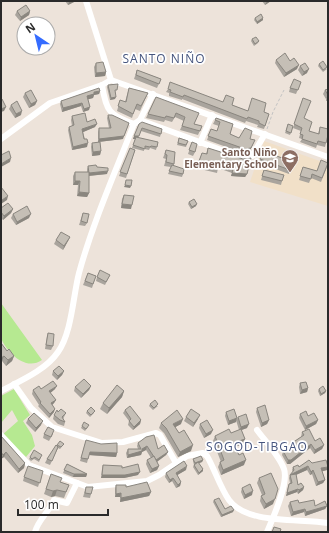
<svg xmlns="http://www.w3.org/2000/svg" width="329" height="533" viewBox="0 0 329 533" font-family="'Open Sans',sans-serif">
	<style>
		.education { fill: #f1e0c8 }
		.green { fill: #b6e991 }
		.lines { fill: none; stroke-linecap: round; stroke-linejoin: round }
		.path { stroke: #c3c3c3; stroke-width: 1; stroke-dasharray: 3 2; stroke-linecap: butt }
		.minor { stroke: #fff; stroke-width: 6 }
		.wall { fill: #a9a49d }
		.shaded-wall { fill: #8a867f }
		.building { fill: #c5bfb6; stroke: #8a867f }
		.labels { text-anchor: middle; stroke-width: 3.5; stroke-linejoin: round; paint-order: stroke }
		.education-label { font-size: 10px; font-weight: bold; fill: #785e54; stroke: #fff; text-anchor: end }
		.quarter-label { font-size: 12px; letter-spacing: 1px; fill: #46557e; stroke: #fff }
	</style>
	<rect width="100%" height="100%" fill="#ede3da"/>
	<polygon class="education" points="264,141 328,164 328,206 250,182"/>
	<g class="green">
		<path d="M 1,303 L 42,360 C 25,372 6,351 1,338 C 0,330 1,312 1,303 Z"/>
		<polygon points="14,389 30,415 23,421 32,435 35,446 26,457 2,435 18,421 12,410 1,423 1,396"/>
	</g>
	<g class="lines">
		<polyline class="path" points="267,129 273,112 284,90"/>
		<g class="minor">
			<polyline points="86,1 111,80"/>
			<path d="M 102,85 C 106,111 109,115 134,124"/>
			<polyline points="140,120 243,158 252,156 265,134"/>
			<polyline points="1,139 50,103 102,85 111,80 328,157"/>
			<polyline points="200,143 212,115"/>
			<polyline points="14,384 31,408 52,427 102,443 123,442 156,433 160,435 176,463"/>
			<path d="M 1,391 C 20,381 46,370 58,352 C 72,332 73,296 79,273 C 93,222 115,173 134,124 L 140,120 L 153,94"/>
			<path d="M 257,430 C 265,441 279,455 284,469 C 289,483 273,518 267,532"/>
			<path d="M 1,435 L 29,465 L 88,487 L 147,481 L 159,475 L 187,456 L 203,453 L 207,456 C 215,470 220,487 229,500 C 247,525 301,518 328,523"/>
			<path d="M 35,532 C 38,520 49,512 54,500 L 67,503 L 77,483"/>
		</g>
	</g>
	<g class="wall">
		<polygon points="65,1 76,1 68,5"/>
		<polygon points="262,1 271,1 265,5"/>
		<polygon points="17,11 30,11 29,15 20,21 15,15"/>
		<polygon points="255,18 263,18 263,20 257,24 254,20"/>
		<polygon points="252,39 259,41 258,43 254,46 251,41"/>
		<polygon points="276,60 290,61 297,69 284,77 275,63"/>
		<polygon points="96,63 106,72 105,76 95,77 94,67"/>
		<polygon points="319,64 327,69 323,72 318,66"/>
		<polygon points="300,66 307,73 302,76 298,70"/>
		<polygon points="137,70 161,79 157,88 134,79"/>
		<polygon points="301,82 296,94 289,92 290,88"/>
		<polygon points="108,85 116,93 115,92 115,99 110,100 107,87"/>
		<polygon points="129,88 148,93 140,111 135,109 132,118 117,111 120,100 125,102"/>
		<polygon points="168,89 232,105 248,111 264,112 269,114 264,129 257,127 258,125 246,121 245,123 182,99 182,100 169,96 169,93 166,92"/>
		<polygon points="328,89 328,101 326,101 326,99 323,94 325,90"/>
		<polygon points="100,91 99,94 94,95 93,98 88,99 89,110 83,112 81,106 62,112 60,104 61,101"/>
		<polygon points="25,93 37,101 35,105 29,108 23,97"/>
		<polygon points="156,97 194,124 202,126 198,135 180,130 184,121 175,117 172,122 165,120 164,122 146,118"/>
		<polygon points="303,98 304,118 309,131 318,134 320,127 326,143 325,147 317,145 316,148 300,142 302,139 299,138 301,131 293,128"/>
		<polygon points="11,105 21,115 15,118 9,109"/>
		<polygon points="108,115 123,139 98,142 98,132 99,128 109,128 107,118"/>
		<polygon points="72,116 87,122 95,127 83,132 87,147 72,150 68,130 69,127 72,126 71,120"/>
		<polygon points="216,118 233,124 230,134 239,138 250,139 253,144 249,152 243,153 207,140 211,129 217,131 219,126 213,124"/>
		<polygon points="139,124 162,129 160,137 141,131 138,138 158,142 156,150 150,148 149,150 144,149 144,151 132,148 135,139 133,139"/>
		<polygon points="288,124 293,126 290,135 285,133"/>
		<polygon points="179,138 188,141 186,147 177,145"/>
		<polygon points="192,142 195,152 193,156 188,154"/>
		<polygon points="92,143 101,151 100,155 92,156 91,147"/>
		<polygon points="130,148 135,150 126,178 119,176"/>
		<polygon points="208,148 247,174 245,177 231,176 232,173 218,168 217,173 196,168 202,153 206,154"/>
		<polygon points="166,150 174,164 174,166 183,174 182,177 168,174 171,167 164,166 166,159 163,158"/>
		<polygon points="263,151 293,162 289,174 259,163"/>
		<polygon points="88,166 97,167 107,174 89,176 89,193 87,197 77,196 78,185 73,185 73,176 75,172 87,172 87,169"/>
		<polygon points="303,167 317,171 327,167 321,182 311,178 309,183 299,180"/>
		<polygon points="264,170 282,181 281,185 261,180"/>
		<polygon points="124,195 131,209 121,208 122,199"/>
		<polygon points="189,202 196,206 191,209 188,204"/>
		<polygon points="1,208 13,209 11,213 3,220 1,218"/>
		<polygon points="83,213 87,223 85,226 79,225"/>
		<polygon points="13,214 29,218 16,225 11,218"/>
		<polygon points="70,237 68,241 63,250 54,244 56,240"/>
		<polygon points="88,273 96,276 92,288 83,285"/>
		<polygon points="110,275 105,285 96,281 97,277"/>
		<polygon points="48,333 53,346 51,350 45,349 47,336"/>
		<polygon points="1,343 7,351 14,356 12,361 6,366 2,361"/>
		<polygon points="53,371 64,371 62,375 57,380 52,375"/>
		<polygon points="300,383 308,388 307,392 300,394 299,387"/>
		<polygon points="91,386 89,390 81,398 74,391 75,387"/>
		<polygon points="41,389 55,389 50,393 56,400 54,403 52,405 54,412 49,418 38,406 39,405 32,394 33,390"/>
		<polygon points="319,389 326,391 325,393 320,396 318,391"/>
		<polygon points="124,391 122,397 107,414 100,409 103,403"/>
		<polygon points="150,404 158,406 153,410 149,406"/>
		<polygon points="257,408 269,420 267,424 261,427 256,412"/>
		<polygon points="125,410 141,420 140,424 133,430 128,425 129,421 123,413"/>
		<polygon points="87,411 94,413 90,417 86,413"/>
		<polygon points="58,412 66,413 63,419 65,422 64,426 58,424 53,419 54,415"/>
		<polygon points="226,412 236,422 228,425 225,416"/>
		<polygon points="300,414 318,420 316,424 305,430 299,418"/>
		<polygon points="186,417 198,419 193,427 184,421"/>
		<polygon points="238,417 247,428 241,430 245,439 243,444 235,447 244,465 221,475 218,467 220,462 221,462 213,441 215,436 231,433 239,430 236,420"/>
		<polygon points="28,419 41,425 35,432 26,423"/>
		<polygon points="161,423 181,424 175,427 191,451 178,457 164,433 159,428"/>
		<polygon points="200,424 211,434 204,438 199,428"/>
		<polygon points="82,426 88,427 85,431 81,428"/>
		<polygon points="302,432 315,441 324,445 322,449 314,454 310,448 290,464 287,464 282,455 283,451 290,447 292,443 301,437"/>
		<polygon points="44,434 53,434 49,441 43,438"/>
		<polygon points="1,436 25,463 24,468 18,473 4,457 1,459"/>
		<polygon points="86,440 117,453 116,457 89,455 87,463 80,461"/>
		<polygon points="138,443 168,452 166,455 157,462 159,466 157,470 150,473 146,464 147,460 151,458 146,450 142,452 141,455 127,458 126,453 128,449 138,449 137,446"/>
		<polygon points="64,444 60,449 58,448 50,465 45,463 47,459 57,445"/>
		<polygon points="30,457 41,457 39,462 34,459 31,461 29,459"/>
		<polygon points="193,459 203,460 202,462 199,463 203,471 198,475 193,467 194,465 193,461"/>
		<polygon points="312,463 327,470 322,471 325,480 323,483 316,486 312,474 310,475 307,470 296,475 298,485 304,487 303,490 298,494 297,492 286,496 288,487 290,483 289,478 290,475 293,472 292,470 293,467 299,467"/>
		<polygon points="67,464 87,474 86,477 73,477 63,473"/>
		<polygon points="103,465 122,468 138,475 124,478 101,478 102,469"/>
		<polygon points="186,470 177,475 181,482 180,486 176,488 172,481 169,483 165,477 166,473"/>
		<polygon points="43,471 38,487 23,481 24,477"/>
		<polygon points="51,474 60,482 69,485 64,498 55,496 51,497 44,494"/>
		<polygon points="259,478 273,504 264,509 260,501 261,496 262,495 257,483"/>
		<polygon points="116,485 151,492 149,496 120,502 120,497 115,497 115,489"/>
		<polygon points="86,487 91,494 90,498 83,497"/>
		<polygon points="242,488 252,495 244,499 241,492"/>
		<polygon points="214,500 225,509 233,512 221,517 213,502"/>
		<polygon points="290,502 315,506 327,506 325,509 305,516 304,512 291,516 288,506"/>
	</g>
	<g class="shaded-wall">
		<polygon points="70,1 76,1 68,5 69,2"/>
		<polygon points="267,1 271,1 265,5"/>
		<polygon points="30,11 29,15 20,21 21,17"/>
		<polygon points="263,18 263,20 257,24 257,22"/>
		<polygon points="299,65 297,69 284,77 286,73"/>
		<polygon points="309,69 307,73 302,76 304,72"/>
		<polygon points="106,72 105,76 95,77 96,73"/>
		<polygon points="100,91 99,94 94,95 93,98 86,100 87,96 94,92"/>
		<polygon points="116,97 115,99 110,100 111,98"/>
		<polygon points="37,101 35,105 29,108 31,104"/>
		<polygon points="82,103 81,106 62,112 63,108"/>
		<polygon points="6,107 4,111 1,112 1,109"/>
		<polygon points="90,107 89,110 83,112 84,109"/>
		<polygon points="22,111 21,115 15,118 16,114"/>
		<polygon points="129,123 123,139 98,142 99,139"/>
		<polygon points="97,124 95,127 81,133 82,129"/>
		<polygon points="142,128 137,139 133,139 134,136"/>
		<polygon points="255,140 249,152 243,153 245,149"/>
		<polygon points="88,143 87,147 72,150 73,147"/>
		<polygon points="101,151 100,155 92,156 93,152"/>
		<polygon points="11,158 10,162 1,167 1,164"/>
		<polygon points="108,171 107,174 87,176 89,173"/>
		<polygon points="232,173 247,174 245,177 231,176"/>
		<polygon points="75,181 80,181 78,185 73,185"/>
		<polygon points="125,185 131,186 130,188 124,187"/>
		<polygon points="79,192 89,193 87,197 77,196"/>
		<polygon points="8,196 7,200 1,204 2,200"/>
		<polygon points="122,204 132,205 131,209 121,208"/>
		<polygon points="197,204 196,206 191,209 192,207"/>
		<polygon points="13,209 11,213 3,220 4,216"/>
		<polygon points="31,214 29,218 16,225 17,222"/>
		<polygon points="70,237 68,241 63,250 64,246"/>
		<polygon points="4,356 2,361 1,362 1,358"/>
		<polygon points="14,356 12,361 6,366 8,360"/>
		<polygon points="64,371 62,375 57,380 58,376"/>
		<polygon points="57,386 55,389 48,395 49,391"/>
		<polygon points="91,386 89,390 81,398 83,394"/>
		<polygon points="308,388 307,392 300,394 302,390"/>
		<polygon points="124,391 122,397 107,414 109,408"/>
		<polygon points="326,391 325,393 320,396 321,394"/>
		<polygon points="56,400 54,403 50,407 51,403"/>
		<polygon points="55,409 54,412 49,418 50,414"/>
		<polygon points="200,415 198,419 193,427 194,423"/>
		<polygon points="237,418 236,422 228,425 229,421"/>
		<polygon points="183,419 181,424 172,429 173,424"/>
		<polygon points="141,420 140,424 133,430 134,427"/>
		<polygon points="269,420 267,424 261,427 262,423"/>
		<polygon points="318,420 316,424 305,430 306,426"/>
		<polygon points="43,421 41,425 35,432 36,428"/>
		<polygon points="249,424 247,428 239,431 241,427"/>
		<polygon points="213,430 211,434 204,438 206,434"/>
		<polygon points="245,439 243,444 231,448 233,443"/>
		<polygon points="311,444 310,448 290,464 287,464 288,460"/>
		<polygon points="193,445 191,451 178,457 180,452"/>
		<polygon points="324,445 322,449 314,454 315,450"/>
		<polygon points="147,446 146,450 142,452 141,455 127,458 128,455 142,449"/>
		<polygon points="6,452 4,457 1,459 3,455"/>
		<polygon points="90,452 117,453 116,457 89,455"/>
		<polygon points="168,452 166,455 155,463 156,460"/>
		<polygon points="203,460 202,462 194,465 195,463"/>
		<polygon points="246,460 244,465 221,475 223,470"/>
		<polygon points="25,463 24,468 18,473 19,469"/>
		<polygon points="159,466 157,470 150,473 152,469"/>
		<polygon points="187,466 186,470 174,477 176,473"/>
		<polygon points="308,466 307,470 291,477 290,475 289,478 290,475"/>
		<polygon points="328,467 327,470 320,472 321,468"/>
		<polygon points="203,469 203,471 198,475 199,473"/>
		<polygon points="313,470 312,474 310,475 311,472"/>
		<polygon points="140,472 138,475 124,478 101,478 102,475"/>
		<polygon points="74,474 87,474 86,477 73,477"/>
		<polygon points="173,478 172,481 169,483 170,480"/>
		<polygon points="325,480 323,483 316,486 318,482"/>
		<polygon points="181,482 180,486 176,488 178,485"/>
		<polygon points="304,487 303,490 298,494 299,490"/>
		<polygon points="298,489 297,492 286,496 287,493"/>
		<polygon points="57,490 55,496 51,497 53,491"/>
		<polygon points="253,491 252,495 244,499 245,495"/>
		<polygon points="151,492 149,496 120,502 121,498"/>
		<polygon points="121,493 120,497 115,497 116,494"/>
		<polygon points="275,499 273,504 264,509 266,504"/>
		<polygon points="327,506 325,509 305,516 306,512"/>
		<polygon points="305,509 304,512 291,516 293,512"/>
		<polygon points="234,510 233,512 221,517 222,515"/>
	</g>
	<g class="building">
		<polygon points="26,5 30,11 21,17 17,11"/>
		<polygon points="261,14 263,18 257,22 255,18"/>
		<polygon points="256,37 259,41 255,44 252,39"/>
		<polygon points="285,53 290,61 294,58 299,65 286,73 276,60"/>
		<polygon points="323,61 327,67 323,70 319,64"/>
		<polygon points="103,62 106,72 96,73 96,63"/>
		<polygon points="305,63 309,69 304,72 300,66"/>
		<polygon points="137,70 161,79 159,84 136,75"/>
		<polygon points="294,79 301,82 298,90 290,88"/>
		<polygon points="170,82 223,102 226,95 234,98 232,105 248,111 252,98 266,103 264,112 269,114 265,126 259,123 259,121 248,117 247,119 184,95 183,97 170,92 171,90 168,89"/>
		<polygon points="118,84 117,90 115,90 116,97 111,98 108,85"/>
		<polygon points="99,88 100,91 94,92 94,94 87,96 90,107 84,109 82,103 63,108 61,101"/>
		<polygon points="129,88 148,93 141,106 137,104 133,114 118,106 120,100 126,102"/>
		<polygon points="328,89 328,97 327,98 328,95 325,90"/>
		<polygon points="31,90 37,101 31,104 25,93"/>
		<polygon points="156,97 199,113 194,124 202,126 200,131 182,126 185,117 176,113 174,118 166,116 165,118 148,114"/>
		<polygon points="303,98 311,101 304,118 312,122 309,131 319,134 320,127 328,129 328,135 326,143 318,141 317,144 302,139 303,135 300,134 302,128 294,124"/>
		<polygon points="2,99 6,107 1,109 1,100"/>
		<polygon points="17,101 22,111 16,114 11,105"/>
		<polygon points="85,113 87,122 95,119 97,124 82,129 84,139 87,139 88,143 73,147 69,127 74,125 72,116"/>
		<polygon points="108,115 112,115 129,123 124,136 99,139 99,128 111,128"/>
		<polygon points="216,118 233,124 230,134 239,138 245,128 252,131 250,139 255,140 251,148 245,149 208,136 211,129 217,131 220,122 215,120"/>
		<polygon points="142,122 162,129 161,134 142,128 139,136 134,136 139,124"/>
		<polygon points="288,124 293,126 291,133 286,131"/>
		<polygon points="136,137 158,142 157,147 151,146 150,147 145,146 145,149 133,145"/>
		<polygon points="179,138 188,141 186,145 178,143"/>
		<polygon points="100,142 101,151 93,152 92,143"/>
		<polygon points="192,142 197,144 195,152 189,150"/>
		<polygon points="130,148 135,150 127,174 120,172"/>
		<polygon points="208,148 243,159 251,158 247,174 232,173 233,169 219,164 218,169 198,164 202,153 207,154"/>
		<polygon points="166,150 175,152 174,164 166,162 167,155 165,154"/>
		<polygon points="9,151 11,158 1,164 1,155"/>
		<polygon points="263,151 293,162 290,170 260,159"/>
		<polygon points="321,160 328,163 322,178 312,174 311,179 300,176 303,167 317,171"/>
		<polygon points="96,165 97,167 108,168 108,171 89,173 88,166"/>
		<polygon points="172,165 184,169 183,174 169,171"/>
		<polygon points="264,170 284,175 282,181 262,176"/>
		<polygon points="75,172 89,172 89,193 79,192 80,181 75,181"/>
		<polygon points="126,180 132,180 131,186 125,185"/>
		<polygon points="1,187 8,196 2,200 1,199"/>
		<polygon points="124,195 134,196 132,205 122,204"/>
		<polygon points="194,199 197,204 192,207 189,202"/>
		<polygon points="8,203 13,209 4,216 1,212 1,208"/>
		<polygon points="27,206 31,214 17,222 13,214"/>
		<polygon points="83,213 89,214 87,223 81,221"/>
		<polygon points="61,232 70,237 64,246 56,240"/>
		<polygon points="100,270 110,275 106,282 97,277"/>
		<polygon points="88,273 96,276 93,284 85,281"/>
		<polygon points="48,333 54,334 53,346 46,345"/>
		<polygon points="1,343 7,351 9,349 14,356 8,360 4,356 1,358"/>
		<polygon points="59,366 64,371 58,376 53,371"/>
		<polygon points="84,379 91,386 83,394 75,387"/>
		<polygon points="53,381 57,386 49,391 56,400 51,403 55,409 50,414 40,403 41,402 33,390 39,386 41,389"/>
		<polygon points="306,382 308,388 302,390 300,383"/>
		<polygon points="117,385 124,391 109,408 103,403"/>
		<polygon points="323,386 326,391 321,394 319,389"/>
		<polygon points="155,400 158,404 154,408 150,404"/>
		<polygon points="265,405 269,420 262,423 257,408"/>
		<polygon points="130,406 141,420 134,427 129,421 131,419 125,410"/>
		<polygon points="91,407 95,411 91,415 87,411"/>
		<polygon points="61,409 66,413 62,417 65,422 60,420 54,415 57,410 58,412"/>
		<polygon points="191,409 200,415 194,423 186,417"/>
		<polygon points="234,409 237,418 229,421 226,412"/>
		<polygon points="177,410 183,419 173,424 179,433 184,430 193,445 180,452 166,428 161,423"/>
		<polygon points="306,411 308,416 314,413 318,420 306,426 300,414"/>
		<polygon points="34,413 43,421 36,428 28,419"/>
		<polygon points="246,414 249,424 241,427 238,417"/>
		<polygon points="207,420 213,430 206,434 200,424"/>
		<polygon points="84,422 89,425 86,429 82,426"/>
		<polygon points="48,427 54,430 51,437 44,434"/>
		<polygon points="229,429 231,433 241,429 245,439 233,443 239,455 243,453 246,460 223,470 220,462 224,460 215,436"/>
		<polygon points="309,429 315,441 320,438 324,445 315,450 311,444 291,460 288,460 283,451 293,445 292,443 304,435 302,432"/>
		<polygon points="154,435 158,449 164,445 168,452 156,460 147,446 142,449 142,451 128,455 128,449 141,449 138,443 146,437"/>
		<polygon points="1,436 25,463 19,469 6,452 3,455 1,452"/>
		<polygon points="86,440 101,444 117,443 117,453 90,452 88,459 81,458"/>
		<polygon points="60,441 64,444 61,447 57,445"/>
		<polygon points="56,445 58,447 52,461 47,459"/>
		<polygon points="34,450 42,455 39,460 35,457 32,459 30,457"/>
		<polygon points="154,456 159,466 152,469 147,460"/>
		<polygon points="201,456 203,460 195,463 193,459"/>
		<polygon points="309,460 312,463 326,460 328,467 321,468 325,480 318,482 313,470 311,472 308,466 290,475 294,470 293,467 298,465 299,467"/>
		<polygon points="184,461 187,466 176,473 181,482 178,485 173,478 170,480 166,473"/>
		<polygon points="198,462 203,469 199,473 194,465"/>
		<polygon points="67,464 87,474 74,474 64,470"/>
		<polygon points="138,464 140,472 125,475 102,475 103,465 122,466 122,468"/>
		<polygon points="28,466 43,471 40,483 24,477"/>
		<polygon points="271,473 278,489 275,499 266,504 261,496 265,494 259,478"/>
		<polygon points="51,474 62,478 60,482 69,485 66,492 57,490 53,491 46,489"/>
		<polygon points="296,474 298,485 301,483 304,487 299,490 298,489 287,493 289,484 292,483 290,475"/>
		<polygon points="147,482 151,492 121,498 121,493 116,494 116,485 126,485 126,487"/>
		<polygon points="250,484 253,491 245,495 242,488"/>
		<polygon points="86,487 93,487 91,494 85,493"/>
		<polygon points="219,498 225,509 231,506 234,510 222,515 214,500"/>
		<polygon points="298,500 299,503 314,500 315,506 325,501 327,506 306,512 305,509 293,512 290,502"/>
		<polygon points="274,527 281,529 280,532 272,532"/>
	</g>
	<defs>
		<g id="school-pin" transform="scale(0.9)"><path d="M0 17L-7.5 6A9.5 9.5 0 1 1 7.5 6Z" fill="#8d6e63" stroke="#fff"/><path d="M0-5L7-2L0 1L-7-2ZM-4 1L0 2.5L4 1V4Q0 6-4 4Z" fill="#fff"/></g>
	</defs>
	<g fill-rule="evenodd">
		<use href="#school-pin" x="290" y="158"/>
	</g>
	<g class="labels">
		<g class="education-label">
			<text x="277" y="156">Santo Niño<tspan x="277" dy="12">Elementary School</tspan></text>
		</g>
		<g class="quarter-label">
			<text x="164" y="63">SANTO NIÑO</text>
			<text x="257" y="451">SOGOD-TIBGAO</text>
		</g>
	</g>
	<rect width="329" height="533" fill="none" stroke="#2a2a2a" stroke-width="4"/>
	<g transform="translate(36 36) rotate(325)"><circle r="19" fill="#ffffff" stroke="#aaaaaa"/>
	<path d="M0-3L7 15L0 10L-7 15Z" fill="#356cff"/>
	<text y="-6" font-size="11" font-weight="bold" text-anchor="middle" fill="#2a2a2a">N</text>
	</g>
	<path d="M18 509v6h90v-6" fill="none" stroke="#2a2a2a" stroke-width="2"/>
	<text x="24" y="509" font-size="12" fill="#2a2a2a" stroke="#ffffff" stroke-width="3" paint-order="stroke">100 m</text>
</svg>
